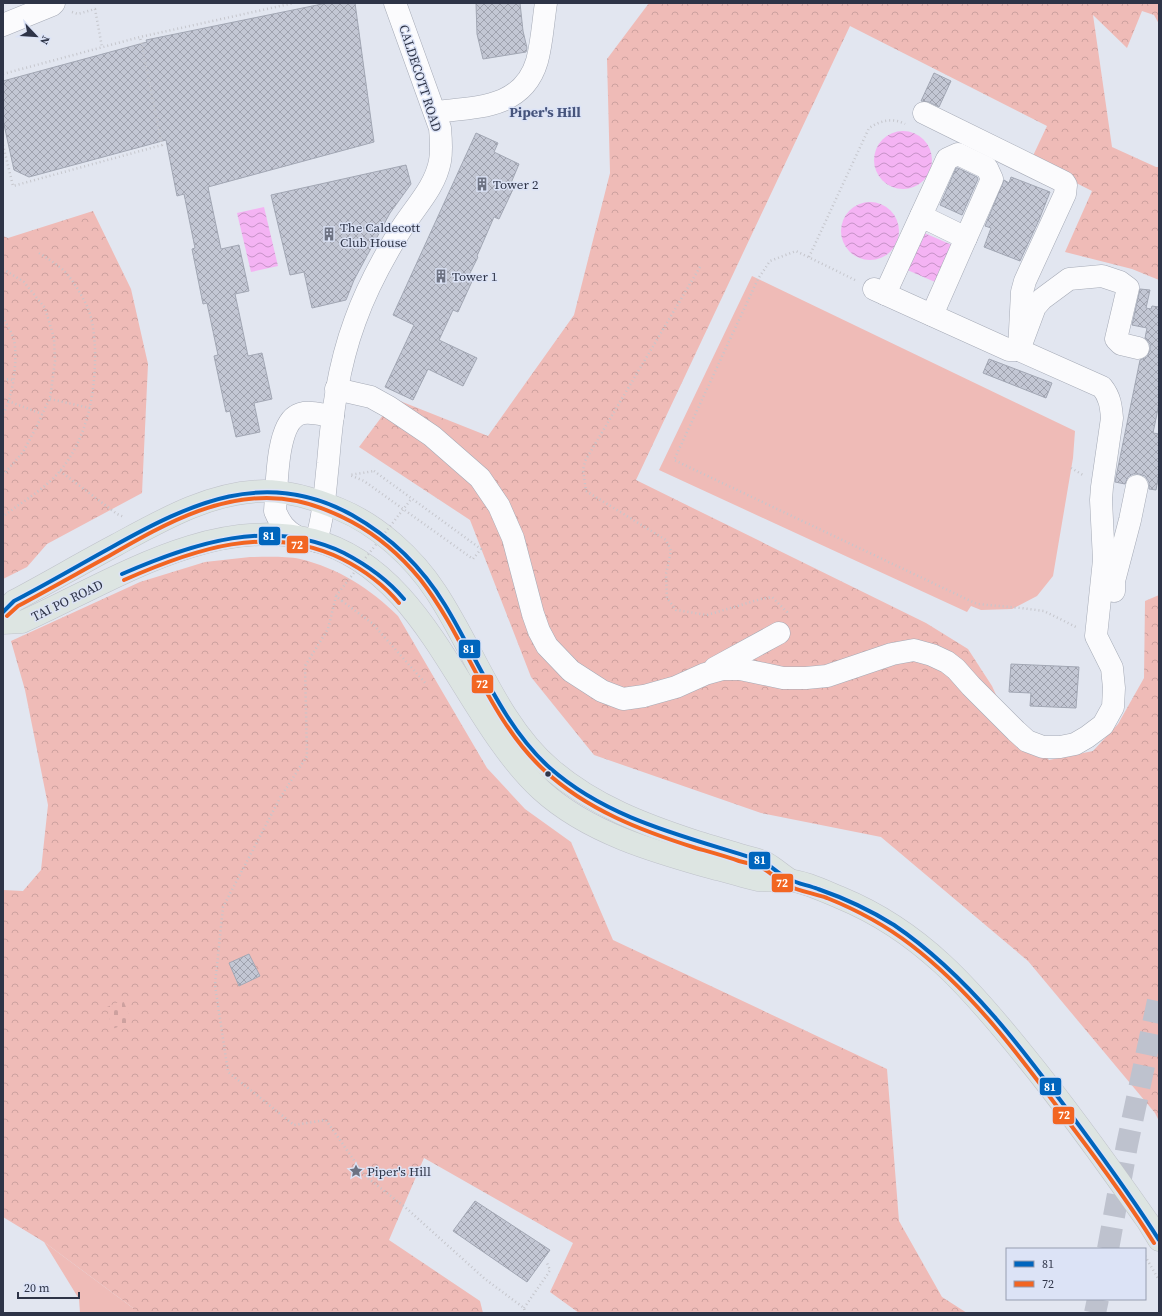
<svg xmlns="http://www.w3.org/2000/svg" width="1162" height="1316" viewBox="0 0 1162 1316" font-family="'Source Serif 4',serif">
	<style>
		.grass { fill: #efbbb7 }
		.forest { fill: url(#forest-crowns) }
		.cemetery { fill: url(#cemetery-stones) }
		.water { fill: url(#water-waves) }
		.building { fill: url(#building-cross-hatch); stroke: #a2a7b4 }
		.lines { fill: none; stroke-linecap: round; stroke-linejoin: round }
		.highway-tunnel { stroke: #bec2ce; stroke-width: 22; stroke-dasharray: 22 11; stroke-linecap: butt }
		.minor-casing { stroke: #a5aab6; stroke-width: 23 }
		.major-casing { stroke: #bfc2ca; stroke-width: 23 }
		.path { stroke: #c5c6cc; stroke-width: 2.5; stroke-dasharray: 1 3; stroke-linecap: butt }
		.minor { stroke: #fbfbfd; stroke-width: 22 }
		.major { stroke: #dde5e2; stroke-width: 22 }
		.path-bridge { stroke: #c5c6cc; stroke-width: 2.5; stroke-dasharray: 1 3; stroke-linecap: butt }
		.bus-1-casing { stroke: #dce3f6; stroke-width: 7 }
		.bus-2-casing { stroke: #dce3f6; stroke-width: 7 }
		.bus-1 { stroke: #0065bd; stroke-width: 4 }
		.bus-2 { stroke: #f26522; stroke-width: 4 }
		.bus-dot { fill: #2e3447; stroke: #dce3f6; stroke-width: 1.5 }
		.labels { text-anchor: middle; stroke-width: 3; stroke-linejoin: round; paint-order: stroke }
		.street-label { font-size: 13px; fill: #2e3447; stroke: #dce3f6 }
		.poi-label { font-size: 13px; fill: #2e3447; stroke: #dce3f6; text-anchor: start }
		.neighbourhood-label { font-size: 14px; font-weight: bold; fill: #46547c; stroke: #dce3f6 }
		.line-badge { stroke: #dce3f6; stroke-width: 1.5 }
		.badge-label { font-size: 11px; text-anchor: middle; font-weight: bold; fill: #fff }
	</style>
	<defs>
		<pattern id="forest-crowns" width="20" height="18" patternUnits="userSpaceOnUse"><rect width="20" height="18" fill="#efbbb7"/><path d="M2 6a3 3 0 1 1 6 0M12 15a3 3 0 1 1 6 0" fill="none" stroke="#cda19f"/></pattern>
		<pattern id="cemetery-stones" width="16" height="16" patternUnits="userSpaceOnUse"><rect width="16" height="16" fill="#efbbb7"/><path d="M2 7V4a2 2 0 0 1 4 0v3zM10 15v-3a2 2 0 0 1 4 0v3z" fill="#cda19f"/></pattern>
		<pattern id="water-waves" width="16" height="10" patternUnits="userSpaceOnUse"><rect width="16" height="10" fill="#f4b3f3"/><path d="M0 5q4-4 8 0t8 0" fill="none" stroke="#c692c7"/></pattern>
		<pattern id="building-cross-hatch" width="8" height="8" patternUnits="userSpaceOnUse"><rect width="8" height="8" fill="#c3c7d4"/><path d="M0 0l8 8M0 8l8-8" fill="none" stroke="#9fa2ae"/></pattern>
	</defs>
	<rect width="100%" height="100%" fill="#e2e6f0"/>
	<g class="grass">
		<polygon points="752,276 1075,431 1073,458 1053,576 1037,596 1012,609 981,610 971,606 967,612 659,470"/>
		<polygon points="44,1242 133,1308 133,1313 80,1313 79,1299"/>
	</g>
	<g class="forest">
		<polygon points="649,3 1159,3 1159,24 1154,15 1142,11 1127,48 1093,15 1112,147 1156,167 1159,167 1159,280 1132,269 1065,252 1092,191 1031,160 1047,126 850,26 636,480 926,623 968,649 992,686 1003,710 1025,729 1049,760 1093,751 1118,724 1144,678 1145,601 1159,595 1159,1121 1155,1113 1028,961 881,837 761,813 594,755 531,677 470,520 359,447 395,399 488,436 574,315 610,173 607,59"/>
		<polygon points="93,211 131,289 148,364 142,493 47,544 27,567 3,579 3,236 8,238"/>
		<path d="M 250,557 C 265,557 286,556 300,559 C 338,568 371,589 398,616 L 487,768 L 525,809 L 571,842 L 613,940 L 887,1069 L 899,1221 L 942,1297 L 967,1313 L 579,1313 L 550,1292 L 573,1243 L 424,1158 L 389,1240 L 480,1301 L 483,1313 L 133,1313 L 133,1308 L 44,1242 L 3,1217 L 3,890 L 23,891 L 41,870 L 48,805 L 25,690 L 11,641 L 140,582 L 205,562 Z"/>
	</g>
	<polygon class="cemetery" points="123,1000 132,1022 112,1029 107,1007"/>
	<g class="water">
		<circle cx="903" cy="160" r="29"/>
		<circle cx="870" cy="231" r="29"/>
		<polygon points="264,207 278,266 251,272 237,213"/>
		<polygon points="922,232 952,245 935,282 905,269"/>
	</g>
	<g class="building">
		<polygon points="327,3 355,3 374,142 208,187 221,249 239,245 249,291 235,294 241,322 248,356 262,353 272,399 254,403 260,432 236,437 230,411 226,412 214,356 218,355 207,303 203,304 192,249 195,248 184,194 177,196 166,140 29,177 14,170 3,120 3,81 147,42 146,40"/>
		<polygon points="476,3 520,3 523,31 527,48 526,52 483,59 477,34"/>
		<polygon points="934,73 951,81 939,107 929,102 921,101"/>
		<polygon points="476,133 498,143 494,152 519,164 511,183 515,185 499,219 494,217 477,256 478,257 469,275 474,277 458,312 453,310 439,340 477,358 463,386 428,369 413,400 385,387 414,325 393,315"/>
		<polygon points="406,165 411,184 390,213 354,280 346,300 312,308 304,272 290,275 271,195"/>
		<polygon points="956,168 958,168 977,177 978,179 962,215 940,205"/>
		<polygon points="1011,177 1050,192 1039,220 1020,261 984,247 991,228 985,226 1004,180 1009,183"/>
		<polygon points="1140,289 1150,290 1146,308 1151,309 1152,306 1159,307 1159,404 1153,433 1159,434 1159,474 1156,490 1149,489 1149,482 1145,476 1139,474 1133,474 1128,477 1125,484 1115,482 1140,360 1147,357 1150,350 1150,344 1145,338 1147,328 1132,325"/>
		<polygon points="989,359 1052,383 1046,398 983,373"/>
		<polygon points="1011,664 1079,667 1076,708 1030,706 1031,693 1009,692"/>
		<polygon points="249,954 260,976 239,986 229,963"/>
		<polygon points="475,1201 550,1250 527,1282 453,1231"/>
	</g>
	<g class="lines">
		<g class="highway-tunnel">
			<polyline points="1108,1249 1127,1145 1159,996"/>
			<polyline points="1095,1313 1098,1299"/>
		</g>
		<g class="minor-casing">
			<g id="minor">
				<polyline points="3,25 52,5 54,3"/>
				<path d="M 435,112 C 476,107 523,109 537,61 C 542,43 543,22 546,3"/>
				<polyline points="921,216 966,238"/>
				<polyline points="874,289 1009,350 1019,350 1035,307 1042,299 1069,279 1102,276 1120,282 1128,288 1116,339 1121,344 1138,348"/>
				<polyline points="885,294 947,159 958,154 987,168 992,179 932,315"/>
				<path d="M 336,389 L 371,397 L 389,407 L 432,436 L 480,478 L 499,506 L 513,538 L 533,614 L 539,631 L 547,646 L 571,671 L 602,691 L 623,699 L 644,696 L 676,687 L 705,674 L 723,669 L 740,669 L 783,678 L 806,678 L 827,676 L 892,654 L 914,650 L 932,655 L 947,662 L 956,669 L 971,686 L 1016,731 L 1027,741 L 1043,747 L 1060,747 L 1075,744 L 1087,737 L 1103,725 L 1113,707 L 1114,688 L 1112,668 L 1096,636 L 1104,560 L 1101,500 L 1102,487 L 1112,418 C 1111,406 1110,397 1102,387 L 1019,350 L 1022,292 L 1025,281 L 1065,194 L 1066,185 L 1064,182 L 924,113"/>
				<path d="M 297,537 C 285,530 280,523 275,511 C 277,487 276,429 296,416 C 305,409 322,415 333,416"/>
				<path d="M 316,541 C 324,515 325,490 328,463 C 332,414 338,367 355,321 C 366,290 381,262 398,234 C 412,210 435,189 440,161 C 442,150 441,139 440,128 L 395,3"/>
				<polyline points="1114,591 1114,581 1130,520 1137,486"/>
				<polyline points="715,668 779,633"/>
			</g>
		</g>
		<g class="major-casing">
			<g id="major">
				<path d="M 3,612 L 14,601 C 48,583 82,563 116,545 C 162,520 210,492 264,491 C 289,491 315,499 339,509 C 378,525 413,557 436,592 C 474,649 498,724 551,769 C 594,806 645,825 697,842 C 713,847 728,851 744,856 C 751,858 760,860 766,863 C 775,868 782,875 790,880"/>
				<path d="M 3,623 L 22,622 C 111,582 211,514 313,540 C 428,570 460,715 541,790 C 588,833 655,852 716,869 C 730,872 744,877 758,880 C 767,881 777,880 786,880 C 804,881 824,891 841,898 C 921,931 971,989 1024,1055 C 1068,1109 1108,1165 1148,1222 L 1159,1240"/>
			</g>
		</g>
		<g class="path">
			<polyline points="72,12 78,14 95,9 102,47"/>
			<polyline points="3,74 140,37 294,3"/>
			<polyline points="3,145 13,186 162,145 140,37"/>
			<path d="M 809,257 L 869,128 C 880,121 892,117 905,124"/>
			<polyline points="700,267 585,461 583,470 586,491 666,540 669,546 671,551 666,574 667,598 676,610 707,615 761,599 772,597 787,612 787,615"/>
			<polyline points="3,269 24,282 45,308 54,338 55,361 50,399 46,406 36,428 23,452 3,475"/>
			<polyline points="855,280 796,251 770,261 758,279 674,460 977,604 1021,608 1044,611 1076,627"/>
			<path d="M 3,317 C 6,324 12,332 14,340 C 18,359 13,397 3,414"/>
			<polyline points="3,379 14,380"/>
			<polyline points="50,399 90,408"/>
			<polyline points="8,401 42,414"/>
			<polyline points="1071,468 1083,475"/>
			<polyline points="60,471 117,514 124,517"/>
			<polygon points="374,471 481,549 473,559 364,481 350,475"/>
			<path d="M 5,515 C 23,501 45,489 60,471 C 88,437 96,391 95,348 C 94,335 93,319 87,306 C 81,294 72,278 62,269 C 55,263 47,258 39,253"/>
			<polyline points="336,596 328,629 305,666 307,756 280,798 223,907 215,985 228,1072 294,1125 326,1120 365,1176 405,1207 485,1279 524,1308 525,1313"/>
			<polyline points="342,601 372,623 427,685"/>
			<polyline points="1145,1256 1159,1280"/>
			<polyline points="524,1308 547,1275 550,1270 547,1263"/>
		</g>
		<use href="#minor" class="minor"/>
		<use href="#major" class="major"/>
		<polyline class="path-bridge" points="342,601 336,596 412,498"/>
		<g class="bus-1-casing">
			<g id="bus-1">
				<path d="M 122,574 C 194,543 269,517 344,553 C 367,565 387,579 404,599"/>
				<path d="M 3,612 L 14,601 C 47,584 79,565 112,547 C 191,503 265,467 352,515 C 391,537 422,567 445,605 C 478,659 502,725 550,768 C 610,821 689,837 762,861 C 772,866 779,875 789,879 C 798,884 808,885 818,889 C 844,898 870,910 894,925 C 969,976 1025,1052 1078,1124 C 1106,1162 1134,1200 1159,1240"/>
			</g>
		</g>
		<g class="bus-2-casing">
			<g id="bus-2">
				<path d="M 124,580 C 194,549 268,523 342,559 C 364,570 383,584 399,603"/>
				<path d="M 7,616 L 18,606 C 48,590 78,573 109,556 C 166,523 229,487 297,501 C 316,505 335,513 352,522 C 378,536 401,556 420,579 C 467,639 488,719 545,771 C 587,810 642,831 696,848 C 710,852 725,856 739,861 C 746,863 753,864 760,867 C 770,871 776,879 784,884 C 797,891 813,893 827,898 C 857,910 885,925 911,945 C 975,994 1025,1063 1073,1128 C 1101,1165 1129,1203 1154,1243"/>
			</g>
		</g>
		<use href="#bus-1" class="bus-1"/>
		<use href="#bus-2" class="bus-2"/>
	</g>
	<defs>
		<g id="building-bare" transform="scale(1.08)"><path d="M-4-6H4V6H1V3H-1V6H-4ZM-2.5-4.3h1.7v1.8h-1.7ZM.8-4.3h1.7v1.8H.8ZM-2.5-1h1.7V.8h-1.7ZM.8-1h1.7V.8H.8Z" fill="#6d7282" stroke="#dce3f6" stroke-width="2.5" paint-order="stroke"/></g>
		<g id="sight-bare" transform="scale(1.08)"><path d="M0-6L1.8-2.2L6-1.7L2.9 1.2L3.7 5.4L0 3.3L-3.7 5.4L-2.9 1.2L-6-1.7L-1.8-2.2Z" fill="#6d7282" stroke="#dce3f6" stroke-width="2.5" paint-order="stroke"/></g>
	</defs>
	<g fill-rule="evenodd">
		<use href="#building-bare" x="482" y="184"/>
		<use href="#building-bare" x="329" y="234"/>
		<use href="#building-bare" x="441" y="276"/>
		<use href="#sight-bare" x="356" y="1171"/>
	</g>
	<circle class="bus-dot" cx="548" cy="774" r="3.5"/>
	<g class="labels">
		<g class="street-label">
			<text transform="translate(421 78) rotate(72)" y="5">CALDECOTT ROAD</text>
			<text transform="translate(67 600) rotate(-26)" y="5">TAI PO ROAD</text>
		</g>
		<g class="poi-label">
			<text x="493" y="189">Tower 2</text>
			<text x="340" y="232">The Caldecott<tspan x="340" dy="15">Club House</tspan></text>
			<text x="452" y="281">Tower 1</text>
			<text x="367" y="1176">Piper's Hill</text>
		</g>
		<g class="neighbourhood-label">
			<text x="545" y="117">Piper's Hill</text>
		</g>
	</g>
	<g class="line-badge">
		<rect x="258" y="526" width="23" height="20" rx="4" fill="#0065bd"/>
		<rect x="286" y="535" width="23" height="19" rx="4" fill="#f26522"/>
		<rect x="458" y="639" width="23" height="20" rx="4" fill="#0065bd"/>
		<rect x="471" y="674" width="23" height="20" rx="4" fill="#f26522"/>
		<rect x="748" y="851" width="23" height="19" rx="4" fill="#0065bd"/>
		<rect x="771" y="873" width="23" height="20" rx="4" fill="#f26522"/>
		<rect x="1039" y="1077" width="23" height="19" rx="4" fill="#0065bd"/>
		<rect x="1052" y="1106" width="23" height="19" rx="4" fill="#f26522"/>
	</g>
	<g class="badge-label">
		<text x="269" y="540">81</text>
		<text x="297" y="549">72</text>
		<text x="469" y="653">81</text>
		<text x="482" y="688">72</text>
		<text x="760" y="864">81</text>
		<text x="782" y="887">72</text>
		<text x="1050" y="1091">81</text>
		<text x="1064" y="1119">72</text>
	</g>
	<rect width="1162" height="1316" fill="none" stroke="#2e3447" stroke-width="8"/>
	<rect x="1006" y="1248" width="140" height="52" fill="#dce3f6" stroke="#969db0"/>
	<rect x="1014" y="1261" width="20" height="6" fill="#0065bd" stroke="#969db0"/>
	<text x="1042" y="1268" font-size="12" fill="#2e3447">81</text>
	<rect x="1014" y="1281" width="20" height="6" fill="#f26522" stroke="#969db0"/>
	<text x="1042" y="1288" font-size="12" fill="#2e3447">72</text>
	<g transform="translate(36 36) rotate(115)" stroke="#dce3f6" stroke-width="3" paint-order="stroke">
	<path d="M0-3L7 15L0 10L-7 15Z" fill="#2e3447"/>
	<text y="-6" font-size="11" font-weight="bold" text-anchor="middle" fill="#2e3447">N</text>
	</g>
	<path d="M18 1292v6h61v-6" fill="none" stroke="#2e3447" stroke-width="2"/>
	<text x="24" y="1292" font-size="12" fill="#2e3447" stroke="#dce3f6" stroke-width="3" paint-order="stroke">20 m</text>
</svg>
